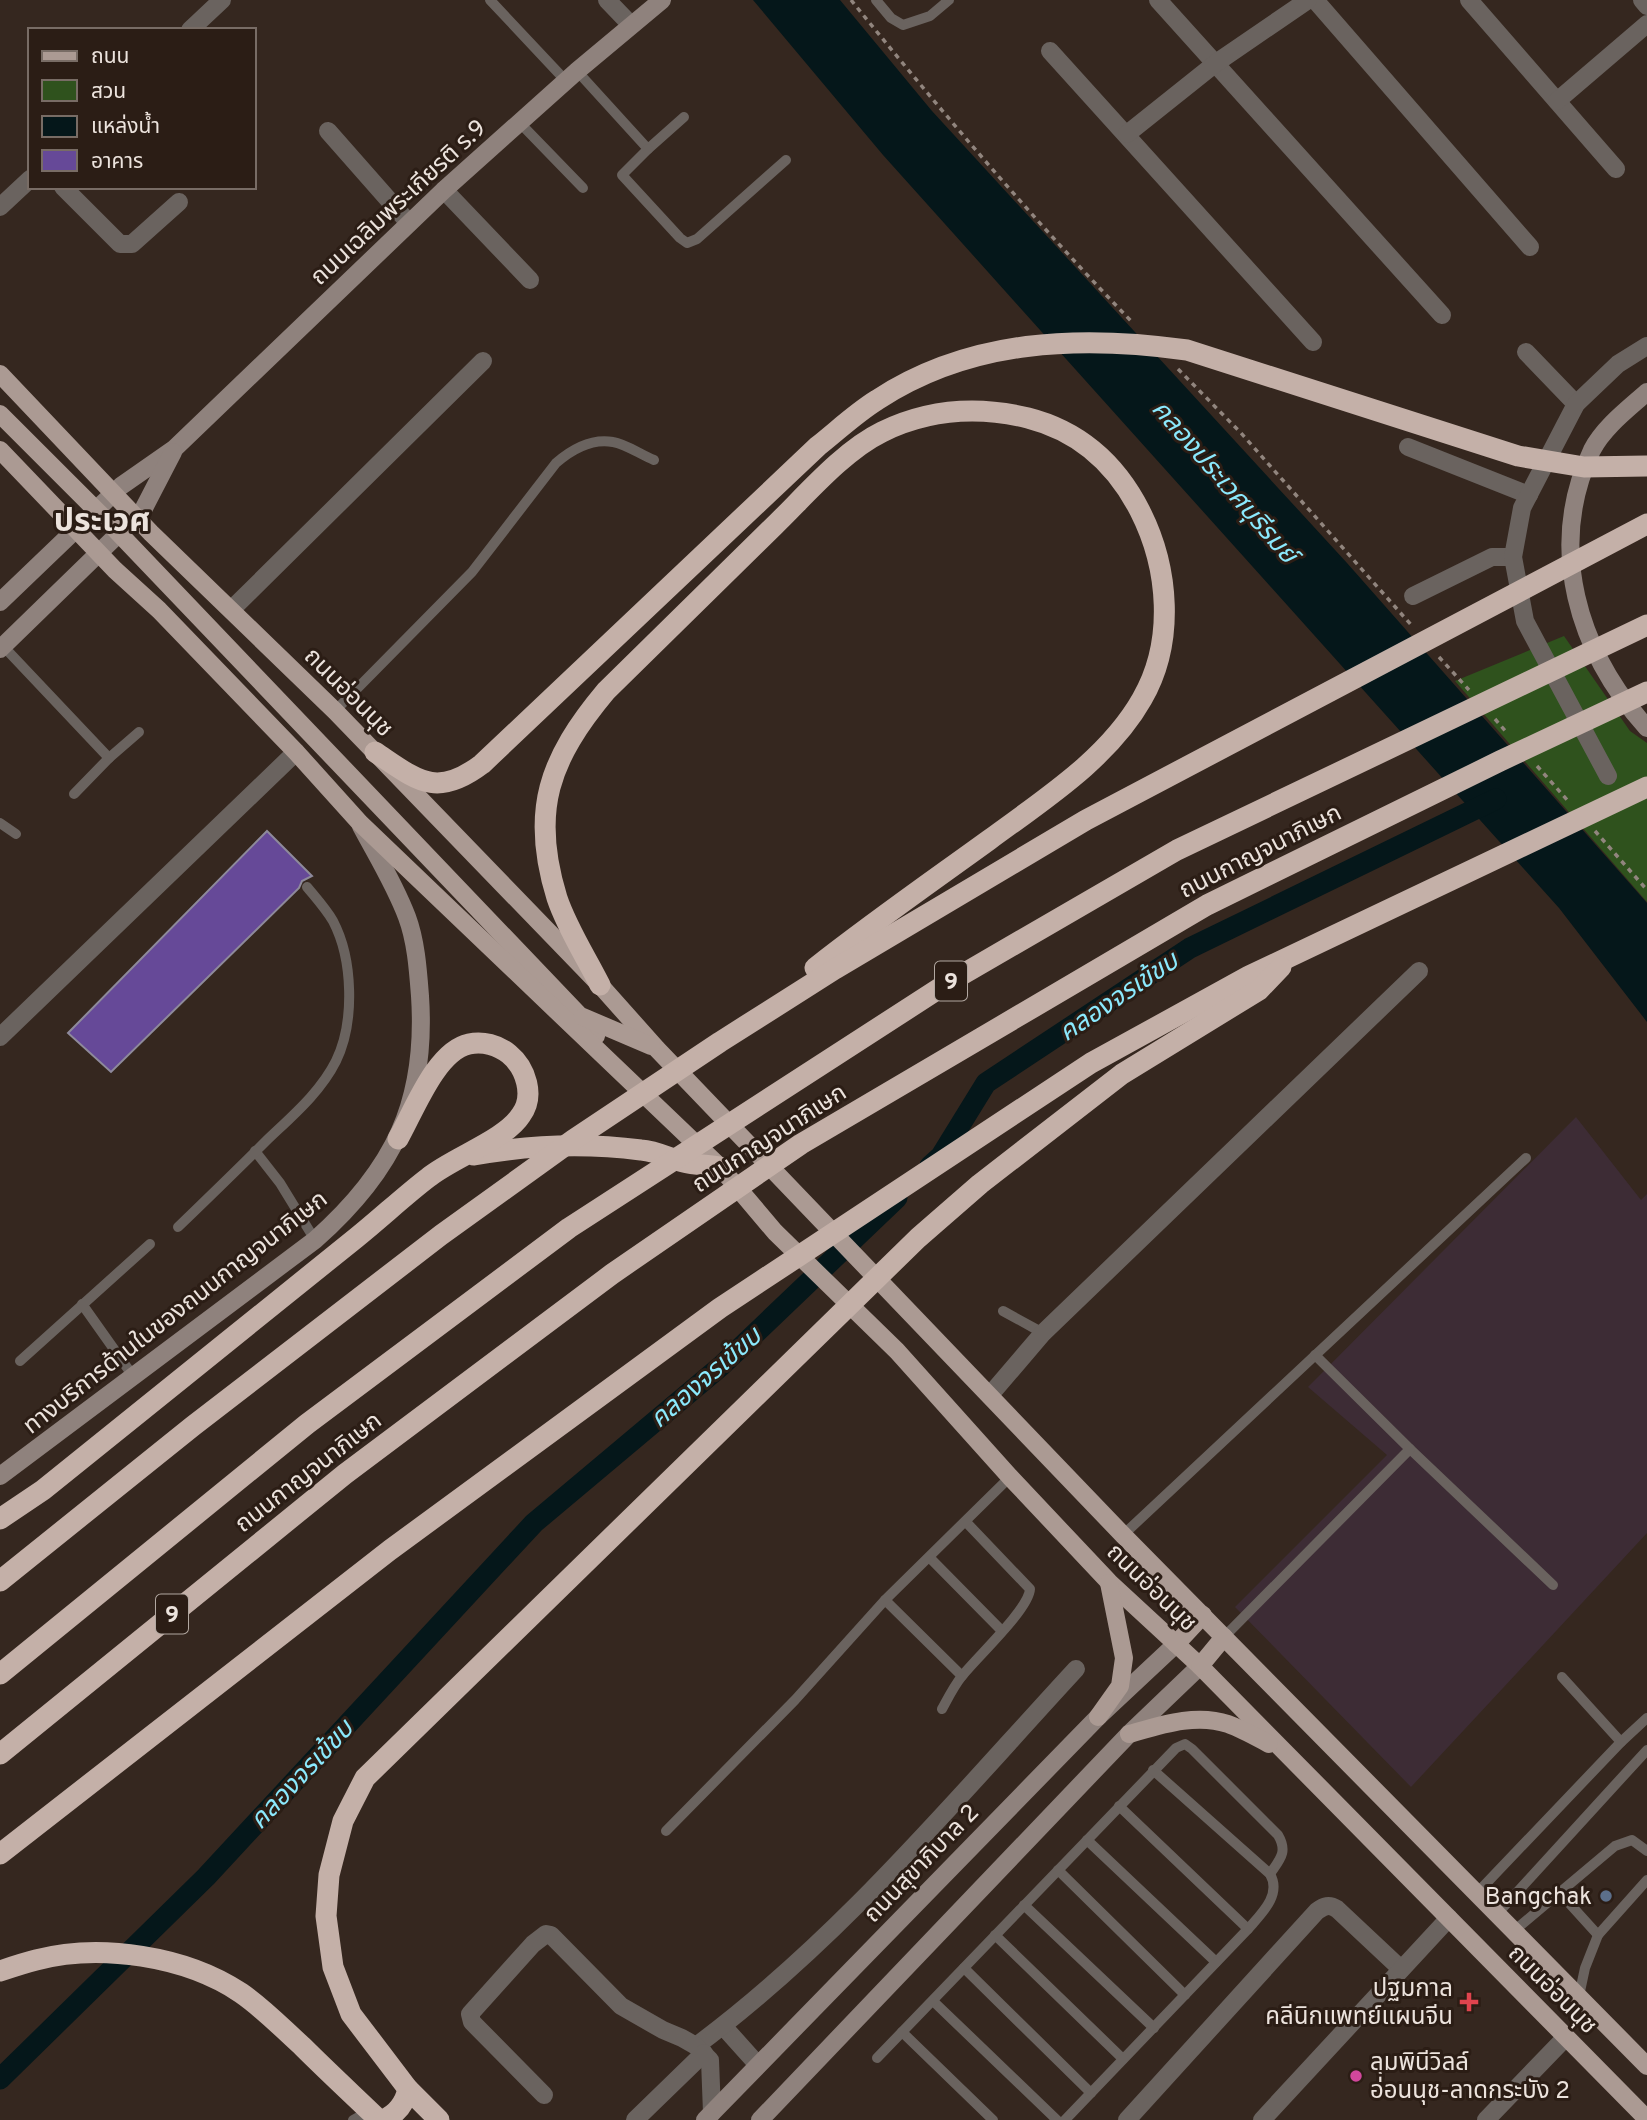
<svg xmlns="http://www.w3.org/2000/svg" width="1647" height="2120" viewBox="0 0 1647 2120" font-family="Overpass,'Noto Sans Thai',sans-serif">
	<style>
		.industrial { fill: #3d2c35 }
		.green { fill: #2f521d }
		.water { fill: #05171a }
		.lines { fill: none; stroke-linecap: round; stroke-linejoin: round }
		.canal { stroke: #05171a; stroke-width: 21 }
		.building { fill: #664998; stroke: #8e8a9b; stroke-width: 2 }
		.path { stroke: #91857e; stroke-width: 3.5; stroke-dasharray: 5 5; stroke-linecap: butt }
		.lane { stroke: #6a635f; stroke-width: 10 }
		.street { stroke: #6a635f; stroke-width: 18 }
		.secondary { stroke: #8f827d; stroke-width: 18 }
		.primary { stroke: #ab9a93; stroke-width: 18 }
		.highway { stroke: #c4b0a8; stroke-width: 21 }
		.service-dot { fill: #5c6f8a; stroke: #2b1d15; stroke-width: 2.5 }
		.health-dot { fill: #e0444e; stroke: #2b1d15; stroke-width: 2.5 }
		.hotel-dot { fill: #d1479c; stroke: #2b1d15; stroke-width: 2.5 }
		.labels { text-anchor: middle; stroke-width: 6; stroke-linejoin: round; paint-order: stroke }
		.shield { fill: #2b1d15; stroke: #b2a8a1; stroke-width: 2 }
		.shield-label { font-size: 23px; font-weight: bold; fill: #ece3dd }
		.street-label { font-size: 24px; fill: #ece3dd; stroke: #2b1d15 }
		.poi-label { font-size: 24px; fill: #ece3dd; stroke: #2b1d15; text-anchor: end }
		.water-label { font-size: 26px; font-style: italic; fill: #8be9fd; stroke: #2b1d15 }
		.district-label { font-size: 32px; font-weight: bold; fill: #ece3dd; stroke: #2b1d15 }
	</style>
	<rect width="100%" height="100%" fill="#35271f"/>
	<polygon class="industrial" points="1576,1117 1641,1200 1647,1194 1647,1533 1411,1787 1235,1607 1387,1455 1308,1387"/>
	<polygon class="green" points="1564,636 1630,731 1647,743 1647,902 1455,681"/>
	<polygon class="water" points="753,0 840,0 932,111 1347,563 1647,903 1647,1022 1559,908 883,155"/>
	<g class="lines">
		<g class="canal">
			<polyline points="930,1166 941,1156 986,1083 1190,948 1496,799"/>
			<polyline points="0,2079 206,1877 534,1523 721,1366 897,1198"/>
		</g>
	</g>
	<polygon class="building" points="267,831 312,876 302,881 299,888 111,1072 68,1033"/>
	<g class="lines">
		<g class="path">
			<path d="M 851,0 C 941,111 1034,221 1133,323"/>
			<polyline points="1178,369 1241,433 1413,627"/>
			<polyline points="1439,657 1469,690"/>
			<polyline points="1495,719 1508,734"/>
			<polyline points="1537,766 1569,802"/>
			<polyline points="1595,831 1647,890"/>
		</g>
		<g class="lane">
			<polyline points="490,0 566,81"/>
			<polyline points="876,0 891,18 903,25 930,16 949,0"/>
			<polyline points="577,71 648,149 684,117"/>
			<polyline points="519,122 583,188"/>
			<polyline points="648,149 622,175 680,238 687,243 697,239 786,160"/>
			<polyline points="3,646 109,758"/>
			<path d="M 335,711 L 472,572 L 556,463 C 571,450 591,438 613,442 C 626,444 641,455 654,460"/>
			<polyline points="74,794 109,758 139,732"/>
			<polyline points="0,823 16,834"/>
			<polyline points="255,1151 280,1183 315,1240"/>
			<path d="M 178,1227 C 207,1199 237,1170 266,1141 C 291,1117 320,1093 336,1061 C 355,1022 353,959 333,921 C 326,909 316,898 307,887"/>
			<polyline points="82,1304 133,1376"/>
			<polyline points="1003,1311 1043,1333"/>
			<polyline points="20,1361 150,1244"/>
			<polyline points="1410,1449 1553,1585"/>
			<polyline points="1123,1535 1526,1158"/>
			<polyline points="930,1558 1002,1631"/>
			<polyline points="885,1600 962,1676"/>
			<polyline points="1224,1637 1410,1449 1315,1355"/>
			<polyline points="1562,1677 1621,1742"/>
			<path d="M 942,1709 C 948,1698 954,1686 962,1676 C 977,1657 1029,1609 1030,1589 L 966,1522"/>
			<polyline points="1119,1806 1248,1929"/>
			<polyline points="666,1831 795,1700 885,1600 1010,1477"/>
			<polyline points="1087,1840 1216,1962"/>
			<polyline points="1058,1870 1185,1995"/>
			<polyline points="1559,1892 1598,1935"/>
			<polyline points="1477,1893 1621,1742 1647,1718"/>
			<polyline points="1024,1905 1154,2028"/>
			<polyline points="1498,1913 1647,1750"/>
			<polyline points="1515,1930 1615,1846 1632,1840 1647,1851"/>
			<polyline points="995,1935 1123,2059"/>
			<polyline points="964,1968 1091,2093"/>
			<polyline points="1579,1996 1585,1968 1598,1935 1647,1880"/>
			<polyline points="933,2001 1057,2120"/>
			<polyline points="902,2032 993,2120"/>
			<path d="M 877,2058 L 1176,1748 L 1185,1744 L 1192,1749 L 1278,1835 C 1288,1852 1280,1859 1270,1874"/>
			<polyline points="353,2120 369,2111"/>
			<path d="M 1065,2120 L 1248,1929 C 1261,1914 1282,1895 1270,1874 L 1153,1770"/>
		</g>
		<g class="street">
			<polyline points="607,0 631,25"/>
			<polyline points="1158,0 1442,315"/>
			<polyline points="1315,0 1530,247"/>
			<polyline points="1469,0 1616,169"/>
			<polyline points="1642,0 1647,6"/>
			<polyline points="190,30 222,0"/>
			<polyline points="1050,51 1313,342"/>
			<polyline points="1557,101 1647,24"/>
			<polyline points="328,131 409,223"/>
			<polyline points="1127,134 1216,63 1308,0"/>
			<polyline points="63,187 120,244 132,244 179,202"/>
			<polyline points="444,190 530,280"/>
			<polyline points="0,207 30,179"/>
			<polyline points="1526,352 1576,404"/>
			<polyline points="1408,447 1529,495"/>
			<polyline points="1413,596 1492,557 1513,557"/>
			<polyline points="232,609 483,361"/>
			<polyline points="1608,776 1525,621 1513,557 1522,508 1576,404 1618,364 1647,346"/>
			<polyline points="0,1037 296,752"/>
			<polyline points="990,1395 1043,1333 1419,971"/>
			<polyline points="723,2026 758,2065"/>
			<path d="M 696,2046 C 840,1939 955,1800 1076,1669"/>
			<polyline points="544,2095 472,2022 470,2014 533,1944 546,1934 551,1935 621,2006 663,2030 682,2038 696,2046 710,2060 712,2113"/>
			<polyline points="635,2120 704,2053"/>
			<path d="M 1127,2120 L 1317,1911 C 1324,1906 1329,1904 1337,1909 L 1401,1969"/>
			<polyline points="1262,2120 1449,1918"/>
			<polyline points="1486,2120 1566,2037"/>
		</g>
		<g class="secondary">
			<path d="M 1647,392 C 1628,409 1604,427 1592,450 C 1546,548 1578,651 1647,728"/>
			<polyline points="0,602 121,486 174,449 444,190 577,71 662,0"/>
			<polyline points="0,649 143,510 173,452"/>
			<path d="M 0,1476 L 315,1240 C 394,1170 427,1102 420,996 C 418,970 416,941 407,917 C 395,885 377,856 361,826"/>
			<polyline points="705,2120 1098,1717 1176,1644"/>
			<polyline points="760,2120 1129,1734 1200,1666"/>
		</g>
		<g class="primary">
			<polyline points="0,374 151,533 335,711 600,985 657,1049 1123,1535 1647,2066"/>
			<polyline points="0,414 112,526 580,1016 596,1036"/>
			<polyline points="0,450 115,570 159,610 296,752 360,823 720,1167 775,1232 897,1351 1010,1477 1109,1582 1200,1666 1647,2119"/>
			<polyline points="583,1017 651,1046"/>
			<polyline points="1176,1644 1203,1615"/>
			<polyline points="1200,1666 1224,1637"/>
			<polyline points="1098,1717 1120,1686 1124,1658 1109,1583"/>
			<path d="M 1129,1734 C 1161,1725 1196,1713 1228,1724 C 1242,1729 1256,1737 1269,1744"/>
		</g>
		<g class="highway">
			<path d="M 375,752 C 417,780 436,799 482,764 L 818,446 C 837,431 856,413 877,400 C 970,339 1080,335 1187,350 L 1518,456 L 1584,467 L 1647,466"/>
			<path d="M 600,985 C 586,957 567,928 557,898 C 530,811 549,759 606,691 C 662,636 718,581 774,526 C 805,496 843,451 882,432 C 929,409 978,406 1028,418 C 1079,431 1116,464 1140,511 C 1169,568 1175,642 1142,699 C 1108,759 1043,800 989,840 C 931,882 872,923 815,968"/>
			<path d="M 474,1155 C 529,1145 586,1143 641,1150 C 656,1151 669,1158 683,1162 C 694,1165 708,1165 720,1167"/>
			<path d="M 0,1519 L 43,1490 C 147,1406 252,1322 356,1238 C 381,1218 404,1196 429,1177 C 454,1157 505,1140 521,1115 C 535,1096 526,1068 509,1054 C 498,1045 483,1041 469,1044 C 436,1051 414,1111 398,1139"/>
			<polyline points="0,1581 193,1426 441,1235 573,1140 720,1042 835,969 1086,820 1647,524"/>
			<polyline points="0,1674 307,1424 569,1228 946,984 1177,850 1647,625"/>
			<polyline points="0,1754 345,1474 612,1274 801,1144 1207,905 1500,761 1647,692"/>
			<polyline points="0,1854 390,1550 720,1308 1091,1063 1249,976 1647,787"/>
			<path d="M 0,1971 C 12,1967 24,1963 36,1960 C 100,1943 186,1956 241,1993 C 263,2008 282,2028 302,2046 C 327,2071 353,2095 379,2120"/>
			<path d="M 383,2120 C 397,2114 405,2103 408,2089"/>
			<polyline points="439,2120 408,2089 351,2014 333,1967 326,1916 329,1875 343,1821 365,1778 918,1238 980,1184 1122,1074 1259,990 1281,967"/>
		</g>
	</g>
	<circle class="service-dot" cx="1606" cy="1896" r="7"/>
	<path class="health-dot" d="M1465.5 1991.5h7v7h7v7h-7v7h-7v-7h-7v-7h7z"/>
	<circle class="hotel-dot" cx="1356" cy="2076" r="7"/>
	<g class="labels">
		<g class="shield">
			<rect x="935" y="961.5" width="32" height="39" rx="5"/>
			<rect x="156" y="1594.5" width="32" height="39" rx="5"/>
		</g>
		<g class="shield-label">
			<text x="951" y="989">9</text>
			<text x="172" y="1622">9</text>
		</g>
		<g class="street-label">
			<text transform="translate(398 202) rotate(-43)" y="8">ถนนเฉลิมพระเกียรติ ร.9</text>
			<text transform="translate(349 692) rotate(45)" y="8">ถนนอ่อนนุช</text>
			<text transform="translate(1260 851) rotate(-27)" y="8">ถนนกาญจนาภิเษก</text>
			<text transform="translate(769 1138) rotate(-33)" y="8">ถนนกาญจนาภิเษก</text>
			<text transform="translate(175 1312) rotate(-38)" y="8">ทางบริการด้านในของถนนกาญจนาภิเษก</text>
			<text transform="translate(308 1472) rotate(-38)" y="8">ถนนกาญจนาภิเษก</text>
			<text transform="translate(1152 1587) rotate(44)" y="8">ถนนอ่อนนุช</text>
			<text transform="translate(921 1863) rotate(-46)" y="8">ถนนสุขาภิบาล 2</text>
			<text transform="translate(1553 1989) rotate(45)" y="8">ถนนอ่อนนุช</text>
		</g>
		<g class="poi-label">
			<text x="1592" y="1904">Bangchak</text>
			<text x="1453" y="1996">ปฐมกาล<tspan x="1453" dy="28">คลีนิกแพทย์แผนจีน</tspan></text>
			<text x="1370" y="2070" text-anchor="start">ลุมพินีวิลล์<tspan x="1370" dy="28">อ่อนนุช-ลาดกระบัง 2</tspan></text>
		</g>
		<g class="water-label">
			<text transform="translate(1225 481) rotate(49)" y="9">คลองประเวศบุรีรมย์</text>
			<text transform="translate(1118 996) rotate(-34)" y="9">คลองจรเข้ขบ</text>
			<text transform="translate(705 1377) rotate(-41)" y="9">คลองจรเข้ขบ</text>
			<text transform="translate(301 1774) rotate(-47)" y="9">คลองจรเข้ขบ</text>
		</g>
		<g class="district-label">
			<text x="102" y="531">ประเวศ</text>
		</g>
	</g>
	<rect x="28" y="28" width="228" height="161" fill="#2b1d15" stroke="#786c65" stroke-width="2"/>
	<rect x="42" y="51" width="35" height="10" fill="#ab9a93" stroke="#786c65" stroke-width="2"/>
	<text x="91" y="63" font-size="21" fill="#ece3dd">ถนน</text>
	<rect x="42" y="80" width="35" height="21" fill="#2f521d" stroke="#786c65" stroke-width="2"/>
	<text x="91" y="98" font-size="21" fill="#ece3dd">สวน</text>
	<rect x="42" y="116" width="35" height="21" fill="#05171a" stroke="#786c65" stroke-width="2"/>
	<text x="91" y="133" font-size="21" fill="#ece3dd">แหล่งน้ำ</text>
	<rect x="42" y="150" width="35" height="21" fill="#664998" stroke="#786c65" stroke-width="2"/>
	<text x="91" y="168" font-size="21" fill="#ece3dd">อาคาร</text>
</svg>
